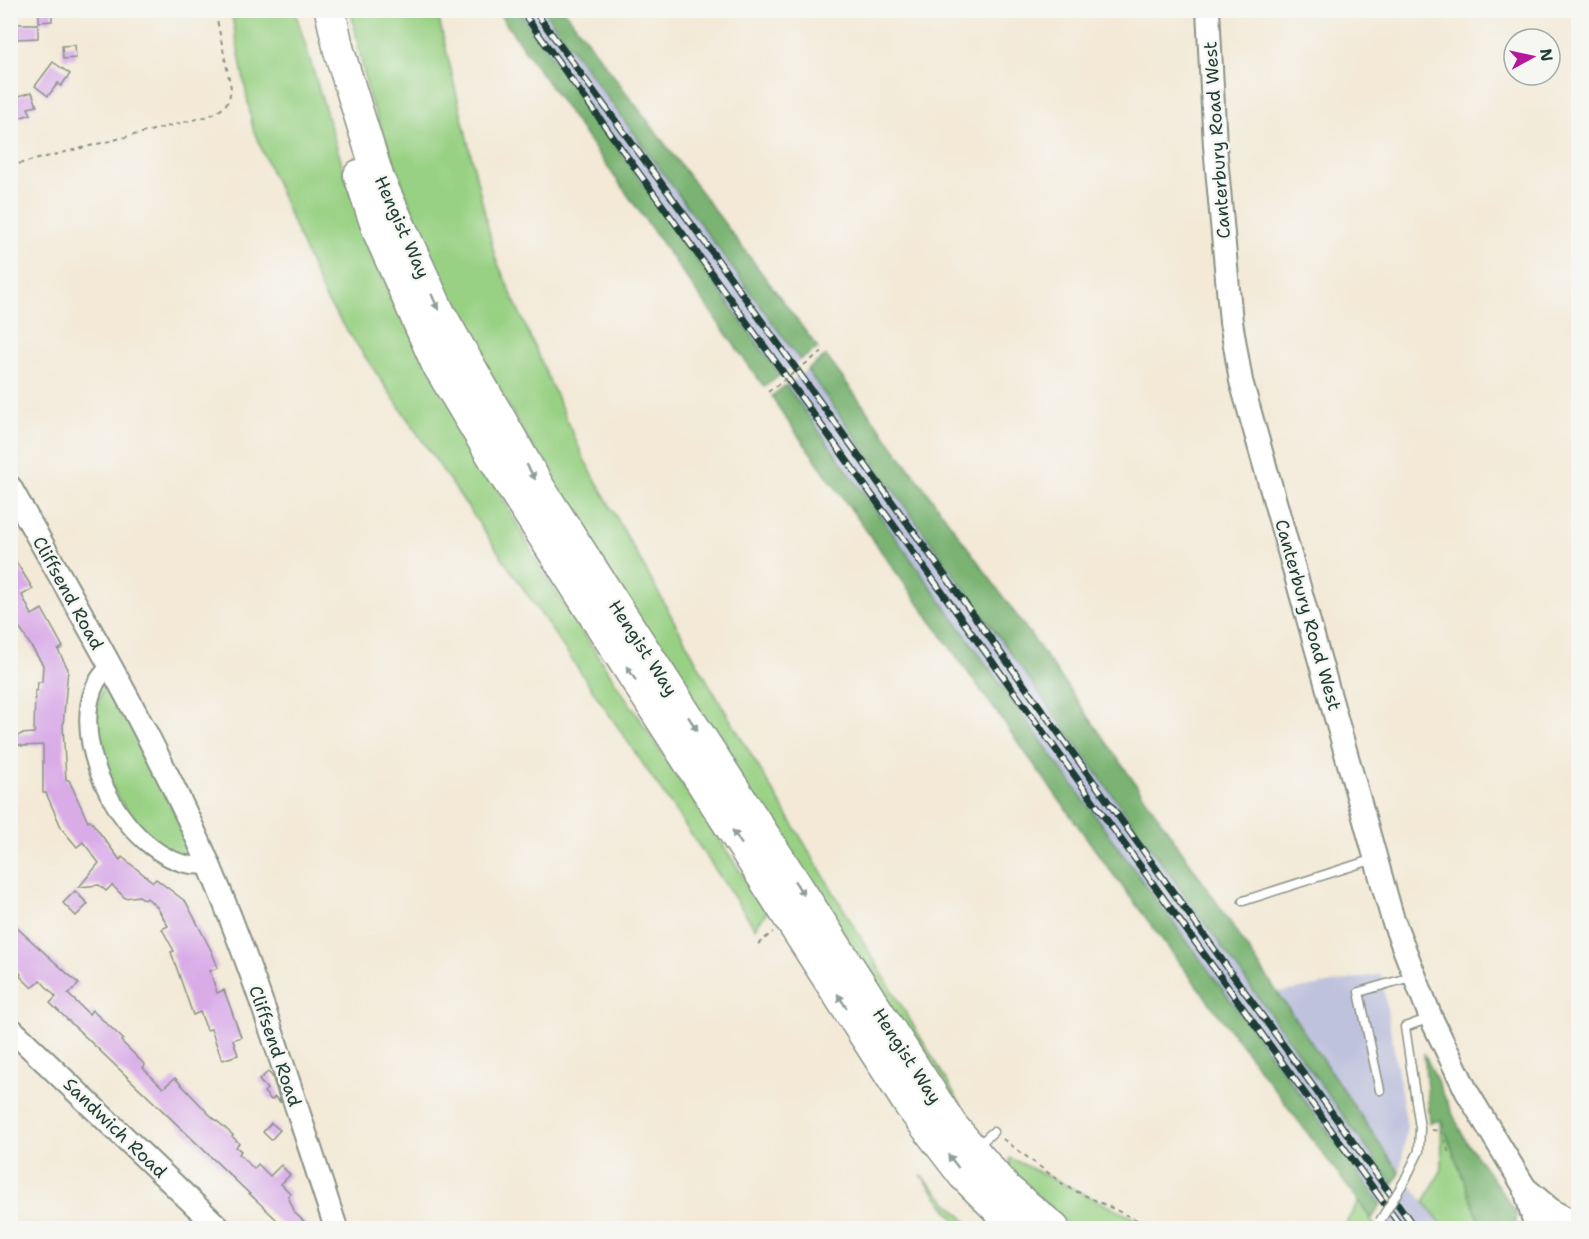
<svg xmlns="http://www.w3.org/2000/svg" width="1589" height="1239" viewBox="0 0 1589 1239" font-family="'Shantell Sans',sans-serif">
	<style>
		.industrial { fill: #bfc2dd }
		.green { fill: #99d184; stroke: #5c875c; stroke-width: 1.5 }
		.forest { fill: #7ab372; stroke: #4c7853; stroke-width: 1.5 }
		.building { fill: #d9ace8 }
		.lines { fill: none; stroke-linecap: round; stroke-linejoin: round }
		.lane-casing { stroke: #899385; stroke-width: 11 }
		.street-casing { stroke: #899385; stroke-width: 20 }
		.secondary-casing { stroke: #899385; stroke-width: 26 }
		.primary-casing { stroke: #899385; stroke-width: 28 }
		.highway-casing { stroke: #899385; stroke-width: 33 }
		.path { stroke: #899385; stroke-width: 2; stroke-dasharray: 4.5 4.5; stroke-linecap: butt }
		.lane { stroke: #fff; stroke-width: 8 }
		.street { stroke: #fff; stroke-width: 16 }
		.secondary { stroke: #fff; stroke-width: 22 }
		.primary { stroke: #fff; stroke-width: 26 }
		.highway { stroke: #fff; stroke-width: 30 }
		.rail-casing { stroke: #1f3d34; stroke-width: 7 }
		.rail { stroke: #f6f6f2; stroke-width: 4.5; stroke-dasharray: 14; stroke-linecap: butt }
		.lane-bridge-casing { stroke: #899385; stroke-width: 11; stroke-linecap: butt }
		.path-bridge { stroke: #899385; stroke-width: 2; stroke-dasharray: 4.5 4.5; stroke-linecap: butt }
		.lane-bridge { stroke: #fff; stroke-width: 8 }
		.oneway { fill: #8f9e9a }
		.labels { text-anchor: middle; stroke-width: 5; stroke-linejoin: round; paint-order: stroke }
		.street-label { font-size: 18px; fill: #1f3d34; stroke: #f6f6f2 }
	</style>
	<rect width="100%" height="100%" fill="#f6f6f2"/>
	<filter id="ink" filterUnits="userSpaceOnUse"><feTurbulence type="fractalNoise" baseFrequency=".0167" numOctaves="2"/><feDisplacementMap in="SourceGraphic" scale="12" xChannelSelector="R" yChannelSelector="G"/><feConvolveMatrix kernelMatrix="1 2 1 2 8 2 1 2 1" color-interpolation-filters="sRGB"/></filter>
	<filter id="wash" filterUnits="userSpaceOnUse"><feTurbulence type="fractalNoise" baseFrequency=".008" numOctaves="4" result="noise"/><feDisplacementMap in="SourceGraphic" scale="24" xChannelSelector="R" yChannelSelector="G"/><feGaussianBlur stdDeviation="1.35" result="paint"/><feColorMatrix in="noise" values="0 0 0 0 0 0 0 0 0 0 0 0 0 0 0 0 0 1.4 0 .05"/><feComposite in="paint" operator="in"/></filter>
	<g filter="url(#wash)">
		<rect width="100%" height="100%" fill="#f3e9d6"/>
		<g class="industrial">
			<polygon points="497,11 565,11 818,348 764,387"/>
			<polygon points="826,356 911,469 1173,839 1278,993 1381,974 1407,1126 1400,1173 1372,1219 1101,858 780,410 772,396"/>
			<polygon points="1412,1186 1424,1202 1445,1228 1386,1228"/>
		</g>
		<g class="green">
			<polygon points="231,11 295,11 369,252 544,574 767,912 755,928 325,298 253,129"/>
			<polygon points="351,11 437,11 495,257 584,459 713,691 973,1125 966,1133 567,507 448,302 369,97"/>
			<path d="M 108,686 L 134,732 L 195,855 L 190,859 C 181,855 170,851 161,846 C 154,843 149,835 144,830 C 108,794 82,737 103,687 Z"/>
			<polygon points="1441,1120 1482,1228 1445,1228 1424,1202 1442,1169"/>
			<polygon points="1010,1158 1154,1228 1072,1228 1009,1171"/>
			<polygon points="921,1175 973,1228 961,1228"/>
			<polygon points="1359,1201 1376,1228 1343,1228"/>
		</g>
		<g class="forest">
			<polygon points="497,11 519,11 780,375 764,387"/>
			<polygon points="544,11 565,11 818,348 800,360"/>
			<path d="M 826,356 C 946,515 1062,677 1175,841 C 1250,951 1324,1063 1400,1173 L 1393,1185 L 807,370 Z"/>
			<polygon points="786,385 1116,845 1381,1204 1372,1219 1101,858 780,410 772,396"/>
			<polygon points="1424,1053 1464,1138 1516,1212 1516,1228 1482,1228 1441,1120 1430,1123"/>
		</g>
		<g id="blocks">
			<g class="building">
				<polygon points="39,10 52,10 52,21 39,22"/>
				<polygon points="17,24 38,24 38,38 17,39"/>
				<polygon points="75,45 76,58 63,59 62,46"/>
				<polygon points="53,62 70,74 61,86 58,83 48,96 35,86"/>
				<polygon points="32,92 37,106 28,108 31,114 19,118 12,98"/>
				<polygon points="10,552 33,589 22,595 32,615 42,609 63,647 58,650 68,669 63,726 66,780 69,780 88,822 90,820 120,860 122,857 153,882 156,879 186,902 212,952 218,968 210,971 217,993 224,990 241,1037 233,1040 238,1055 222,1060 211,1029 207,1030 200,1012 193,1015 171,952 174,951 162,929 168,926 157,907 147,898 145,900 139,896 125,898 112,885 106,891 99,885 79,887 99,863 83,842 77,847 62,829 46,793 43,793 43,745 22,746 17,744 17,737 21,734 34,733 35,691 37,691 38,682 42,682 43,665 10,613"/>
				<polygon points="75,891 88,904 76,916 63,903"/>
				<polygon points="16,927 79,984 68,994 89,1014 92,1010 123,1039 121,1041 145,1065 143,1068 163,1088 175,1078 209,1114 233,1135 232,1136 239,1143 236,1147 241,1151 239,1154 254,1169 258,1164 270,1176 281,1165 290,1175 281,1184 291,1194 288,1196 295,1213 311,1228 287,1228 277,1220 50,1003 56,997 40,980 32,988 20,976 21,974 10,964 10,932"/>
				<polygon points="268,1072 272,1076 281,1103 275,1097 271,1100 264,1092 267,1089 259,1080"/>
				<polygon points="271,1123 280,1130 271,1140 263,1132"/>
			</g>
		</g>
	</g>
	<g filter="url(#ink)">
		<use href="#blocks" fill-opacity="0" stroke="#899385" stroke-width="1.5"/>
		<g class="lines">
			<g class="lane-casing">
				<g id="lane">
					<polyline points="1243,901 1374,859"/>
					<polyline points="1380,1090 1359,992 1414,976"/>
					<polyline points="976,1147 993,1132"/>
					<polyline points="1405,1180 1419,1151 1420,1128 1405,1027 1430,1018"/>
				</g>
			</g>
			<g class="street-casing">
				<path id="street" d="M 109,667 C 50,719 127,876 209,865"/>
			</g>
			<g class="secondary-casing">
				<g id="secondary">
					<polyline points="1208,10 1215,146 1231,322 1241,381 1393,920 1431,1018 1467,1092 1525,1188 1536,1228"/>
					<path d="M 10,487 C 79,611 153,734 209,865 C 259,983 296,1107 336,1228"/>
					<polyline points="10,1028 219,1228"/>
					<polyline points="1525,1188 1551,1210 1569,1220"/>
				</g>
			</g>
			<g class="primary-casing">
				<polyline id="primary" points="1549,1228 1560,1222 1578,1220"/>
			</g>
			<g class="highway-casing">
				<g id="highway">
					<polyline points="330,10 339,51 379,179 440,313 540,488 952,1125 1006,1188 1054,1228"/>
					<polyline points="359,175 378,232 436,363 501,471 909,1105 963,1175 1016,1228"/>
				</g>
			</g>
			<g class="path">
				<polyline points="455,10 469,21"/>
				<path d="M 10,166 L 209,116 C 224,109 229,105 231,88 L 215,10"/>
				<polyline points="758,944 773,932"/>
				<polyline points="1432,1130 1441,1131 1449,1153"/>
				<polyline points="1003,1139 1067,1187 1154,1228"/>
			</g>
			<use href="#lane" class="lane"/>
			<use href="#street" class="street"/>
			<use href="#secondary" class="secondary"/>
			<use href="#primary" class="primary"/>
			<use href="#highway" class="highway"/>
			<g class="rail-casing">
				<g id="rail">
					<polyline points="521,10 1402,1228"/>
					<polyline points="534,10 712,252 1415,1228"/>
				</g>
			</g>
			<use href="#rail" class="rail"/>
			<g class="lane-bridge-casing">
				<polyline id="lane-bridge" points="1380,1221 1405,1180"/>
			</g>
			<polyline class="path-bridge" points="768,392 824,350"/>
			<use href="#lane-bridge" class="lane-bridge"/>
		</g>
		<defs><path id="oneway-solid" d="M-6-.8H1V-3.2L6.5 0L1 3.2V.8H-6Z" transform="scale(1.5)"/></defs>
		<g class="oneway">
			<use href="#oneway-solid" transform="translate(435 302) rotate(66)"/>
			<use href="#oneway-solid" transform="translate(531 472) rotate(60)"/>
			<use href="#oneway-solid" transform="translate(631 673) rotate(-123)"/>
			<use href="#oneway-solid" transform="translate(693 724) rotate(57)"/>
			<use href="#oneway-solid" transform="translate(737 837) rotate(-123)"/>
			<use href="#oneway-solid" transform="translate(799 888) rotate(57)"/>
			<use href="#oneway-solid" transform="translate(842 1001) rotate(-123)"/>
			<use href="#oneway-solid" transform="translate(953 1161) rotate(-128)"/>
		</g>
	</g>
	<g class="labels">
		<g class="street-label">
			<text transform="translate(1217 140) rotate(-94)" y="6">Canterbury Road West</text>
			<text transform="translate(402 227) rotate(66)" y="6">Hengist Way</text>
			<text transform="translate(68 593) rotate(61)" y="6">Cliffsend Road</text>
			<text transform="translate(1308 615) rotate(74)" y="6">Canterbury Road West</text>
			<text transform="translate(643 648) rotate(57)" y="6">Hengist Way</text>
			<text transform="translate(275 1046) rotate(71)" y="6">Cliffsend Road</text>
			<text transform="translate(907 1056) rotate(57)" y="6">Hengist Way</text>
			<text transform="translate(115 1128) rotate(44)" y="6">Sandwich Road</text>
		</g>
	</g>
	<rect width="1589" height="1239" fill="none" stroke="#f6f6f2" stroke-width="36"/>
	<g transform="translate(1532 57) rotate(82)"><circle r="28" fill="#f6f6f2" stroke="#a0aca6" stroke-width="1.5"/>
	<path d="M0-4.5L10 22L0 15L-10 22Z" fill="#b5179e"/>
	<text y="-9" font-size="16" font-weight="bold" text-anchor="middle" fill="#1f3d34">N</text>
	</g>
</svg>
